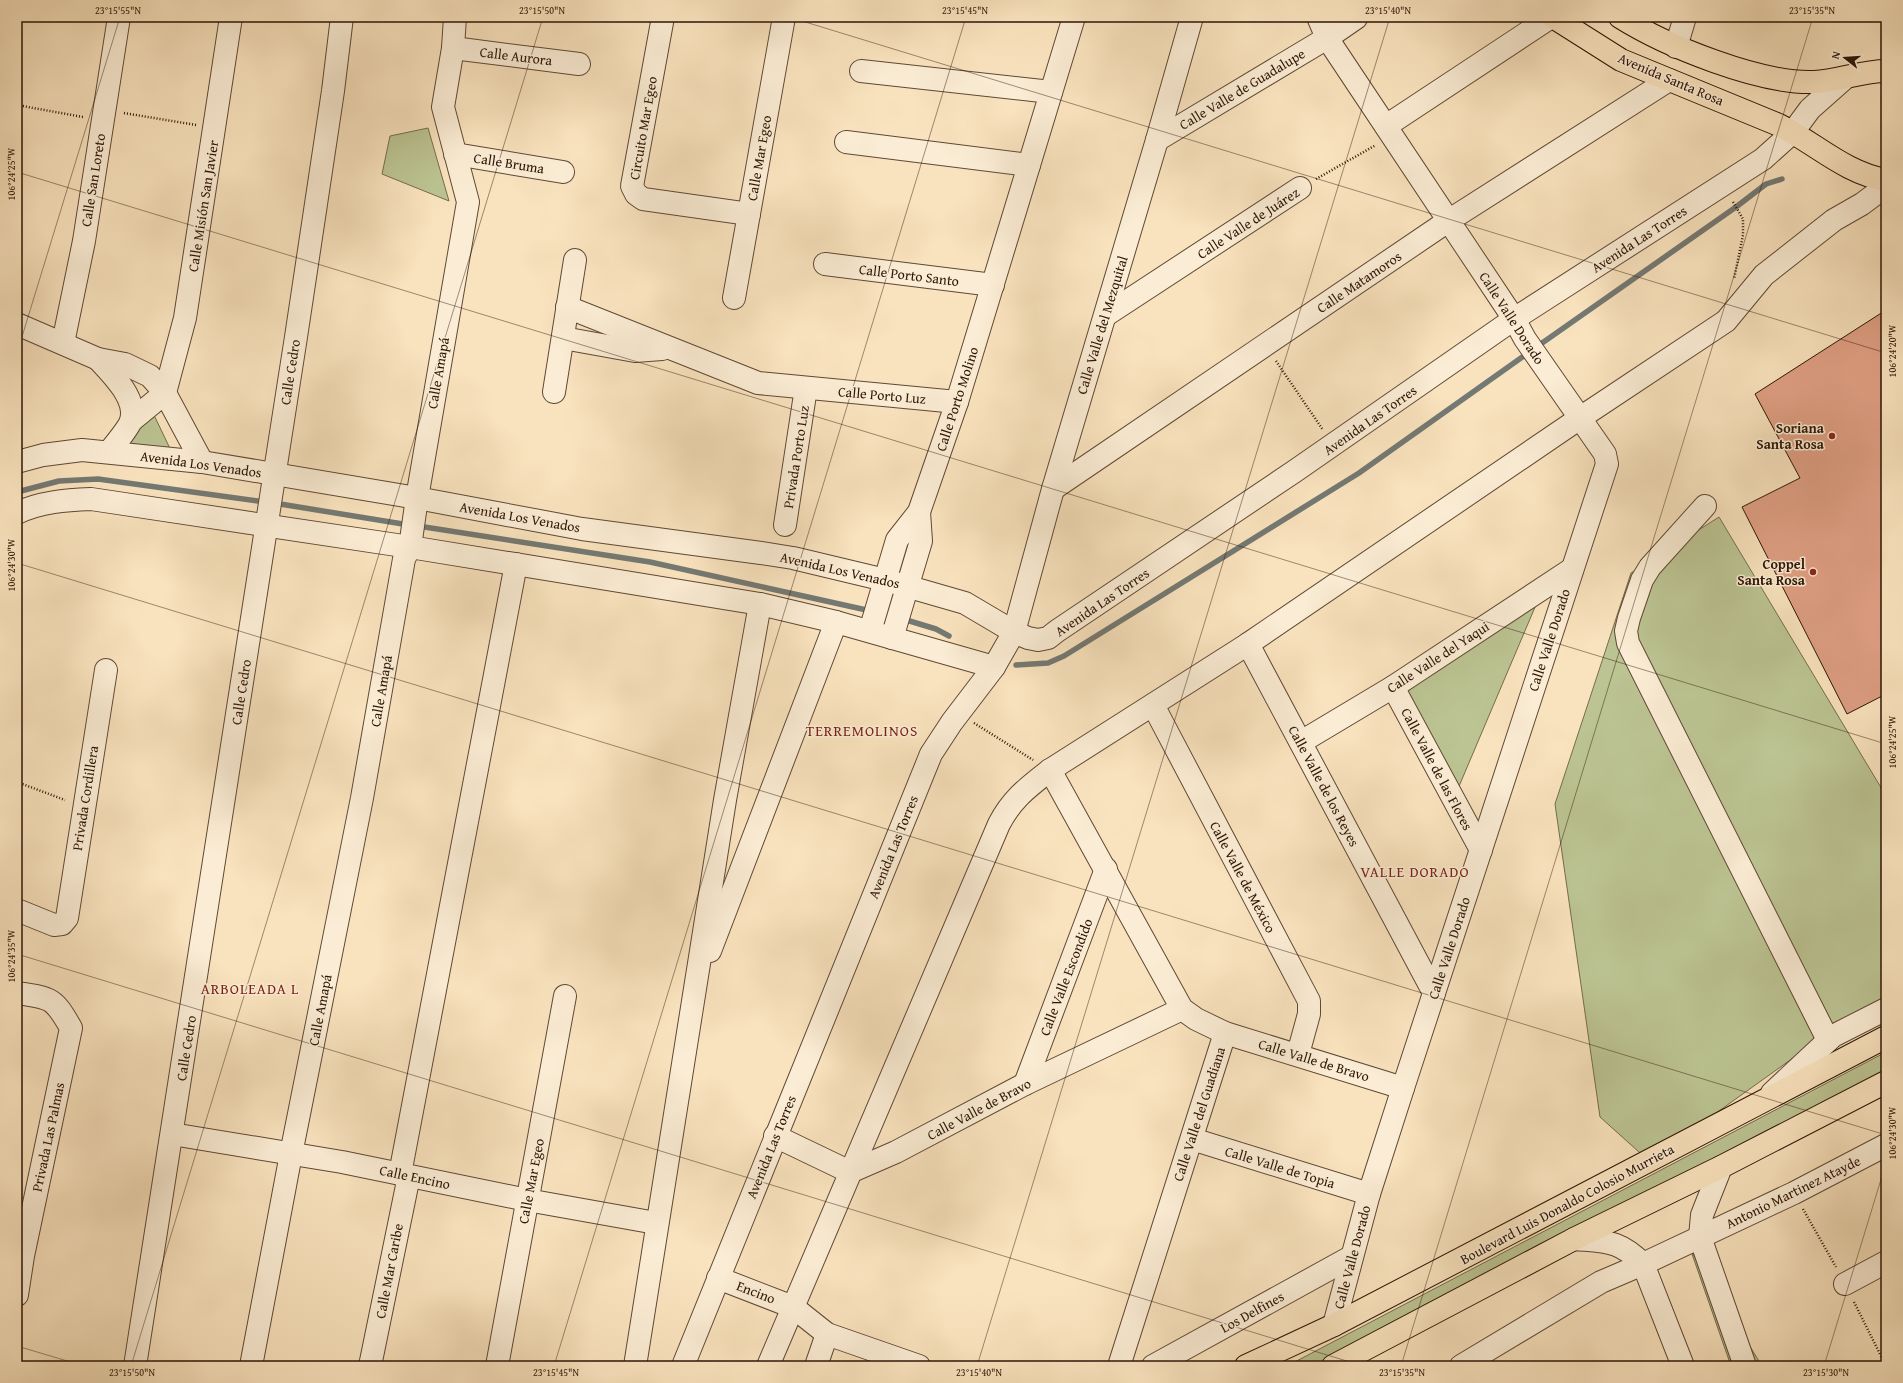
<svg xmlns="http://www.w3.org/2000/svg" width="1903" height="1383" viewBox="0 0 1903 1383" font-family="'Gentium Book Plus',serif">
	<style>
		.green { fill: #bcc493; stroke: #746c4c }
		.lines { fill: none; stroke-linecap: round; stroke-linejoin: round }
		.stream { stroke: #747973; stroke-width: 5.5 }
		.building { fill: #df9f83; stroke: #2d1506 }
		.minor-casing { stroke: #604834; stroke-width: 24 }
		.major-casing { stroke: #2d1506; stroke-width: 24 }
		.highway-casing { stroke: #2d1506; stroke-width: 24 }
		.path { stroke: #2d1506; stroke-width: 2.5; stroke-dasharray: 1 2; stroke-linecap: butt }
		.minor { stroke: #fbedd5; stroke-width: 22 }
		.major { stroke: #f9e3be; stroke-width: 22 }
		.highway { stroke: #f9e3be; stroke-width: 22 }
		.ticks { fill: none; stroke: #2d1506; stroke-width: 1; stroke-opacity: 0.45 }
		.poi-dot { fill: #8f2418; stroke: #fbedd5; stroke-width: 1.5 }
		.labels { text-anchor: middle; stroke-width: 3; stroke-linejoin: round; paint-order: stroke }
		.street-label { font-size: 14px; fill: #2d1506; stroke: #fbedd5 }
		.poi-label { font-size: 14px; font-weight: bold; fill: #2d1506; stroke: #fbedd5; text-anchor: end }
		.neighbourhood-label { font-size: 15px; letter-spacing: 1px; fill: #7a1f14; stroke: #fbedd5 }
		.neatline { fill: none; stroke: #2d1506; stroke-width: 1.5 }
		.ticks-label { font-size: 10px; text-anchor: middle; fill: #2d1506 }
	</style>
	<rect width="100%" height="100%" fill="#f9e3be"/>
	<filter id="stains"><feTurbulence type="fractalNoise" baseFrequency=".005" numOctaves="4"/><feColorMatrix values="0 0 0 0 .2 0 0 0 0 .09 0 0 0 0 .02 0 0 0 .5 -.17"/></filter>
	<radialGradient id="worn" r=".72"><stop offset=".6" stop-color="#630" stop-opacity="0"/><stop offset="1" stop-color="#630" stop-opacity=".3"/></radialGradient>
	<g class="green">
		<polygon points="428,128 449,201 382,174 390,136"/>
		<polygon points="153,413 175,459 119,452 128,436"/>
		<polygon points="1719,517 1886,796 1886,1003 1828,1033 1649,1161 1600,1117 1555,804 1631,573"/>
		<polygon points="1541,593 1457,791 1397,699"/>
		<polygon points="1886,1052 1886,1071 1873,1081 1321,1366 1287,1366"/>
		<polygon points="1691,1251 1762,1366 1731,1366"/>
	</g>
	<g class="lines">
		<g class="stream">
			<polyline points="1535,348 1736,207 1766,184 1782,179"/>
			<polyline points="17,492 59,481 98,479 265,502"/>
			<polyline points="274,503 409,525"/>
			<polyline points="418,526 650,562 871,611"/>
			<polyline points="903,619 936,629 949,636"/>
			<polyline points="1016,665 1048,663 1064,656 1359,473 1528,353"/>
		</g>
	</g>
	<polygon class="building" points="1886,310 1886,694 1847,714 1742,507 1800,478 1755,394"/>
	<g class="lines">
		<g class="minor-casing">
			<g id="minor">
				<polyline points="663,17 632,186 636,194 643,199 749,214"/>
				<polyline points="1318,17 1327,38 1514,319 1525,339 1605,454 1607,464 1403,1088 1369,1194 1334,1325"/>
				<polyline points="1676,47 1685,17"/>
				<polyline points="453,48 579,64"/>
				<polyline points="861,71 1051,92"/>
				<polyline points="1386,126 1551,17"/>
				<polyline points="1157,140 1327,38 1356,18"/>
				<polyline points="846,142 1029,165"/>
				<polyline points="455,154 563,172"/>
				<polyline points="825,264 993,285"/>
				<polyline points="734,298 784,17"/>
				<polyline points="567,307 758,383 957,402"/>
				<polyline points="1106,315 1300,188"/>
				<polyline points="17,324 98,359 125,364 150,376 165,393 202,462"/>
				<polyline points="563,338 635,351 662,349"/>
				<polyline points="63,343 84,241 119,17"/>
				<path d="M 98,359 C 111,373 138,399 131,421 C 128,429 115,444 109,452"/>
				<polyline points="554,392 575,260"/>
				<polyline points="165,393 185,318 231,17"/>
				<polyline points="131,421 165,393"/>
				<polyline points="17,462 43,455 82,450 202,462 417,498 582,529 761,553 793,558 885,580 965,603 1014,632 1028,638 1038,640 1048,638 1057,631 1295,471 1514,319 1763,159 1793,132 1810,109 1845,78"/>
				<polyline points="1053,489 1448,221 1669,80"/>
				<polyline points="1705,506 1650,567 1642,580 1629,618 1626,631 1628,643 1828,1040"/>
				<path d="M 17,513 C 40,502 66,500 91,499 L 410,547 L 760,604 L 836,622 L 994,667"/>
				<polyline points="785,525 806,388"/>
				<polyline points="870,631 897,540 919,512 957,402 1074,17"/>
				<polyline points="892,638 921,541 919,512"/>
				<polyline points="1248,644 1434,993"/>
				<polyline points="1393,687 1481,850"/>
				<polyline points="1153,705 1309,1001 1309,1014 1298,1054"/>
				<polyline points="1301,742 1393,687 1572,569"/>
				<polyline points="1050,770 1182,1009 1196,1019 1225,1033 1119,1366"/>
				<polyline points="17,910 54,925 62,924 67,918 106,670"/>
				<polyline points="710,951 836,622"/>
				<path d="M 17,993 C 52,998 54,998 71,1028 L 23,1256 L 17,1295"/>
				<polyline points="1225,1033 1403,1088"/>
				<polyline points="1025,1084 1106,869"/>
				<polyline points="1772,1093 1833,1036 1886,1009"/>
				<polyline points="172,1134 342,1162 527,1200 656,1223"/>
				<polyline points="775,1136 850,1172 896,1152 1025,1084 1182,1009"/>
				<polyline points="1192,1139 1369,1194"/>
				<polyline points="1721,1167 1702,1215 1700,1237 1745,1366"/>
				<polyline points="400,1174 516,564"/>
				<path d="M 1574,1239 C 1607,1242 1619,1240 1643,1264 L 1683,1366"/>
				<polyline points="718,1278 793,1307 827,1334 919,1366"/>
				<polyline points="1845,1284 1886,1262"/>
				<polyline points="135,1366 296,337 333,91 342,17"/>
				<polyline points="251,1366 291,1154 362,798 404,559 410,547 417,498 468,202 443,107 453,48 455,17"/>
				<polyline points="370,1366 409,1176"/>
				<polyline points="497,1366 565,996"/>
				<polyline points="635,1366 725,800 760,604"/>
				<polyline points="683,1366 931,754 952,722 994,667 1014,632 1053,489 1157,140 1192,17"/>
				<path d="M 768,1366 L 999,824 C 1012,799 1027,788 1050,770 L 1248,644 L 1580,418 L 1726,321 L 1764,275 L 1834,220 L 1862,204 L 1886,186"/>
				<polyline points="816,1366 827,1334"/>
				<polyline points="1153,1366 1351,1257"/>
				<polyline points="1461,1366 1601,1282 1643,1264 1794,1193 1886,1145"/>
			</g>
		</g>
		<g class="major-casing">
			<g id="major">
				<path d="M 1553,17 L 1621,60 L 1779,125 C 1815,143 1845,173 1886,180"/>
				<path d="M 1620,17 C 1666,46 1760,84 1814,82 C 1838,81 1862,71 1886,71"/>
			</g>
		</g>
		<g class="highway-casing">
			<g id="highway">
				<polyline points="1246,1366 1334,1325 1886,1037"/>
				<polyline points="1333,1366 1574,1239 1721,1167 1886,1082"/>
			</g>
		</g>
		<g class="path">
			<polyline points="17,105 83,117"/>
			<polyline points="124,113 196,125"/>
			<polyline points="1316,179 1376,145"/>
			<polyline points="1733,202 1743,219 1743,235 1734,279"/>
			<polyline points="1276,361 1323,430"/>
			<polyline points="974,723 1033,760"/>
			<polyline points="17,782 65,800"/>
			<polyline points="1803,1209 1836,1267"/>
			<polyline points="1854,1302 1886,1366"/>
		</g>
		<use href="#minor" class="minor"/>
		<use href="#major" class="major"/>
		<use href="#highway" class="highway"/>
	</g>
	<path class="ticks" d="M 789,17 L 1886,353M 17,172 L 1886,744M 17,353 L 120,17M 17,563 L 1886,1135M 17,954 L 1363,1366M 17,1346 L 84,1366M 131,1366 L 543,17M 554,1366 L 966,17M 977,1366 L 1390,17M 1401,1366 L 1813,17M 1824,1366 L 1886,1163"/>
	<g class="poi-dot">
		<circle cx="1832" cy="436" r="4"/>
		<circle cx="1813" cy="572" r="4"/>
	</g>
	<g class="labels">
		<g class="street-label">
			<text transform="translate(516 56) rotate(7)" y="5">Calle Aurora</text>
			<text transform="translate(1671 79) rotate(23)" y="5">Avenida Santa Rosa</text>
			<text transform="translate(1242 89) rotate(-31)" y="5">Calle Valle de Guadalupe</text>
			<text transform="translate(643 128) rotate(-80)" y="5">Circuito Mar Egeo</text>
			<text transform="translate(759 158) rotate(-80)" y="5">Calle Mar Egeo</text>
			<text transform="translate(509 163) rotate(9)" y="5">Calle Bruma</text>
			<text transform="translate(93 180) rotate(-81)" y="5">Calle San Loreto</text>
			<text transform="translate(203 206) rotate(-81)" y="5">Calle Misión San Javier</text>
			<text transform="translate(1248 223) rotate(-33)" y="5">Calle Valle de Juárez</text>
			<text transform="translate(1639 239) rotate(-33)" y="5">Avenida Las Torres</text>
			<text transform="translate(909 275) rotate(7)" y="5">Calle Porto Santo</text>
			<text transform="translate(1359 282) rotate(-34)" y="5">Calle Matamoros</text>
			<text transform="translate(1512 318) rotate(57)" y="5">Calle Valle Dorado</text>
			<text transform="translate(1102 325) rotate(-73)" y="5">Calle Valle del Mezquital</text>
			<text transform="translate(290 372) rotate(-81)" y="5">Calle Cedro</text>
			<text transform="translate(438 373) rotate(-80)" y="5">Calle Amapá</text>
			<text transform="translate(882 395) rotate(5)" y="5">Calle Porto Luz</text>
			<text transform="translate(957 399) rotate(-72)" y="5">Calle Porto Molino</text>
			<text transform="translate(1370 420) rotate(-35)" y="5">Avenida Las Torres</text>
			<text transform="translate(796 457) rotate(-81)" y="5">Privada Porto Luz</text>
			<text transform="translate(201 464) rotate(8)" y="5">Avenida Los Venados</text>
			<text transform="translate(520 517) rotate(10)" y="5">Avenida Los Venados</text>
			<text transform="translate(840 570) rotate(13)" y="5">Avenida Los Venados</text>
			<text transform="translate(1102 602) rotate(-34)" y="5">Avenida Las Torres</text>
			<text transform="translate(1549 640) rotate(-72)" y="5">Calle Valle Dorado</text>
			<text transform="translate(1438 657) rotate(-33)" y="5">Calle Valle del Yaqui</text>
			<text transform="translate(381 691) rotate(-80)" y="5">Calle Amapá</text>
			<text transform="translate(241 692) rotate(-81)" y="5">Calle Cedro</text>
			<text transform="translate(1437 769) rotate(62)" y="5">Calle Valle de las Flores</text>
			<text transform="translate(1324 786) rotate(62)" y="5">Calle Valle de los Reyes</text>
			<text transform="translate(85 798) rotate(-81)" y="5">Privada Cordillera</text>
			<text transform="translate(893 847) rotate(-68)" y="5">Avenida Las Torres</text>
			<text transform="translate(1243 877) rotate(62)" y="5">Calle Valle de México</text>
			<text transform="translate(1449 948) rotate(-72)" y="5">Calle Valle Dorado</text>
			<text transform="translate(1066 977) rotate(-69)" y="5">Calle Valle Escondido</text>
			<text transform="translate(320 1010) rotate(-79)" y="5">Calle Amapá</text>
			<text transform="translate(186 1048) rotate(-81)" y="5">Calle Cedro</text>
			<text transform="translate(1314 1060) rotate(17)" y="5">Calle Valle de Bravo</text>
			<text transform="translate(979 1109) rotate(-28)" y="5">Calle Valle de Bravo</text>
			<text transform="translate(1199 1114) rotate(-72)" y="5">Calle Valle del Guadiana</text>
			<text transform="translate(48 1137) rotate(-78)" y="5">Privada Las Palmas</text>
			<text transform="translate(771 1147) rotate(-68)" y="5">Avenida Las Torres</text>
			<text transform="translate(1280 1167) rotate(17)" y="5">Calle Valle de Topia</text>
			<text transform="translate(415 1177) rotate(12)" y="5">Calle Encino</text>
			<text transform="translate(531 1181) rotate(-79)" y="5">Calle Mar Egeo</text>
			<text transform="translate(1793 1192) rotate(-26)" y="5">Antonio Martinez Atayde</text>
			<text transform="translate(1567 1204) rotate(-28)" y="5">Boulevard Luis Donaldo Colosio Murrieta</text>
			<text transform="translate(1352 1257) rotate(-75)" y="5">Calle Valle Dorado</text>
			<text transform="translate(389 1271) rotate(-79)" y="5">Calle Mar Caribe</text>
			<text transform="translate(756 1292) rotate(21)" y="5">Encino</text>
			<text transform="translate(1252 1312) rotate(-29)" y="5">Los Delfines</text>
		</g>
		<g class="poi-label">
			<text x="1824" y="433">Soriana<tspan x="1824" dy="16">Santa Rosa</tspan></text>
			<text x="1805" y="569">Coppel<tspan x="1805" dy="16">Santa Rosa</tspan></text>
		</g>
		<g class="neighbourhood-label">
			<text x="862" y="736">TERREMOLINOS</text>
			<text x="1415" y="877">VALLE DORADO</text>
			<text x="250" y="994">ARBOLEADA L</text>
		</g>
	</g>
	<rect width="1903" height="1383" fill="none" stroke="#f9e3be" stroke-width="44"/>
	<g transform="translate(1845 58) rotate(287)" stroke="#fbedd5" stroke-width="3" paint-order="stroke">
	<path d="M0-3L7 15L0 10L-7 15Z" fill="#2d1506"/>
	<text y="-6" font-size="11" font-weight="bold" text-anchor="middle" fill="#2d1506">N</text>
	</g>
	<rect x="22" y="22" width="1859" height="1339" class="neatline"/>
	<g class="ticks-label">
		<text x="118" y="14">23°15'55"N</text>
		<text x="542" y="14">23°15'50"N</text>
		<text x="965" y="14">23°15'45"N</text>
		<text x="1388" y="14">23°15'40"N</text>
		<text x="1812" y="14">23°15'35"N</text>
		<text transform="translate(11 174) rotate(-90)" y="4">106°24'25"W</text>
		<text transform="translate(1892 351) rotate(-90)" y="4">106°24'20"W</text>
		<text transform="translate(11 565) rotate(-90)" y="4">106°24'30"W</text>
		<text transform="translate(1892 742) rotate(-90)" y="4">106°24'25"W</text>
		<text transform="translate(11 956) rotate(-90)" y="4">106°24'35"W</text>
		<text transform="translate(1892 1133) rotate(-90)" y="4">106°24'30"W</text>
		<text x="132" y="1376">23°15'50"N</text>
		<text x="556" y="1376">23°15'45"N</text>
		<text x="979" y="1376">23°15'40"N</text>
		<text x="1402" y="1376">23°15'35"N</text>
		<text x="1826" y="1376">23°15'30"N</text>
	</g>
	<rect width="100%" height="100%" filter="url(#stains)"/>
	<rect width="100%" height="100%" fill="url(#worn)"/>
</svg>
